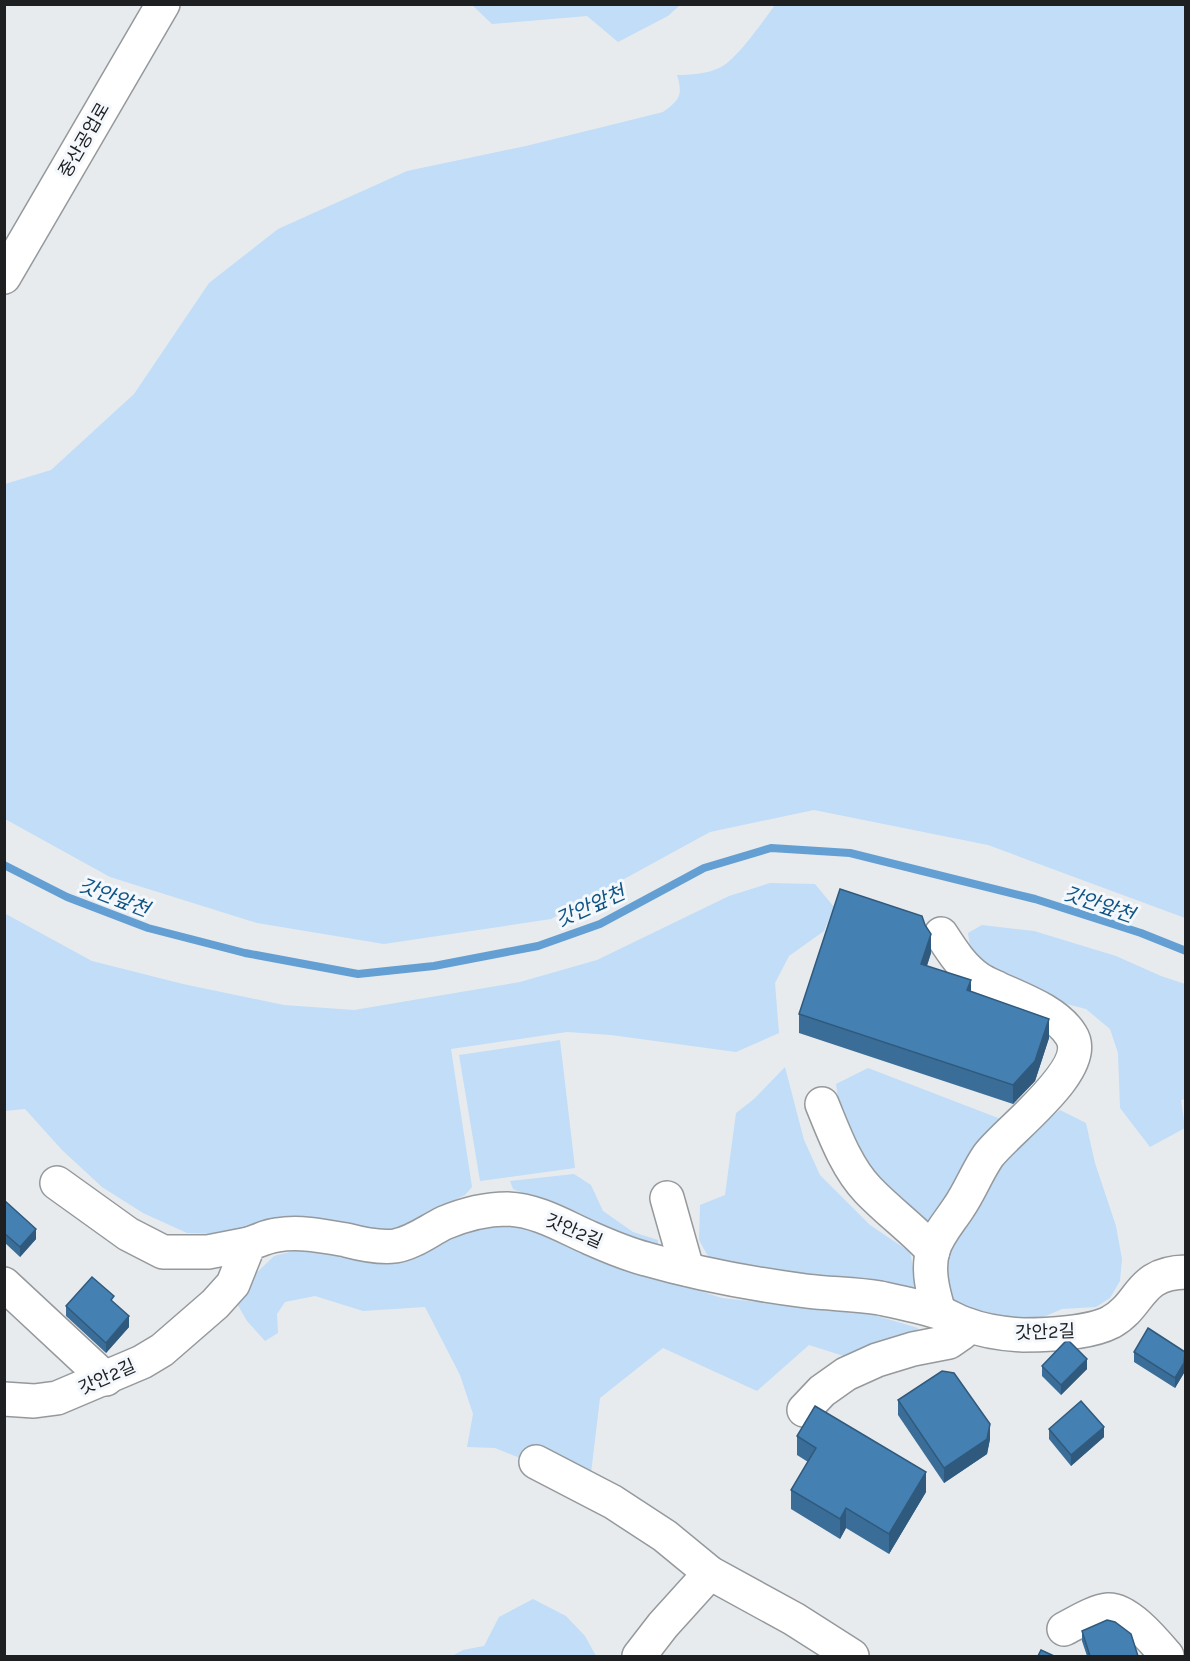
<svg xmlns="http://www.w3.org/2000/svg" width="1190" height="1661" viewBox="0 0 1190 1661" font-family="Karla,'Noto Sans KR',sans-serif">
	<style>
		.green { fill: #c1ddf7 }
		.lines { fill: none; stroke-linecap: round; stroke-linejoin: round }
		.stream { stroke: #639fd3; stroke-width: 8 }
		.minor-casing { stroke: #95999c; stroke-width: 36 }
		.minor { stroke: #fff; stroke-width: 33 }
		.wall { fill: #3a6e99 }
		.shaded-wall { fill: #305a7d }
		.building { fill: #4480b2; stroke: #305a7d; stroke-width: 1.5 }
		.labels { text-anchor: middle; stroke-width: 6; stroke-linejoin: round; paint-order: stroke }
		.street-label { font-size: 18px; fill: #1e1f21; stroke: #f4f8fc }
		.water-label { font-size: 20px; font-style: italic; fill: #0e5485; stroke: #f4f8fc }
	</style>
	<rect width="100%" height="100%" fill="#e7ebee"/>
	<g class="green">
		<polygon points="472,5 680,5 668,16 618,42 587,16 492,24"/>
		<path d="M 775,5 L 1185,5 L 1185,918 L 988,845 L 814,810 L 710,832 L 551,919 L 384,944 L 257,923 L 110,877 L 5,819 L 5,484 L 51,470 L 134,394 L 209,283 L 278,229 L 407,171 L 526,146 L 663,112 C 680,100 683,95 677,75 C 691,75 706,74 719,68 C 736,61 763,21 775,5 Z"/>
		<polygon points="770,883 815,884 834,907 824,931 789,956 775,983 779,1033 736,1052 611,1035 567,1032 451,1049 472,1187 465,1195 428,1213 407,1229 381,1235 266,1222 221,1234 187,1233 143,1213 102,1187 62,1150 25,1109 5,1111 4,913 92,961 183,984 284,1005 354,1010 520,982 597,960 729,896"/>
		<polygon points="982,925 1034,931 1116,956 1161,976 1185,984 1186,1099 1181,1100 1185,1128 1150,1147 1120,1108 1118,1053 1110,1029 1086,1009 1039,997 977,959 970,948 968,933"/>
		<polygon points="560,1040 575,1168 480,1181 459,1055"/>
		<polygon points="785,1067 804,1140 820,1175 870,1225 910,1252 917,1288 806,1280 714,1267 699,1240 700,1205 725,1195 736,1113 754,1099"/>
		<polygon points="868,1068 1006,1121 929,1229 863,1167 842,1125 836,1084"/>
		<polygon points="1060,1110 1086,1123 1095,1163 1116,1226 1122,1259 1120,1281 1110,1298 1096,1307 1062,1309 1041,1318 1013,1323 964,1312 951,1299 943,1276 950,1243 1011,1148"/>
		<polygon points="574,1174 591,1185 603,1211 633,1232 658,1240 658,1249 513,1189 510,1181"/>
		<polygon points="514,1222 638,1271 722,1298 800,1307 857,1310 918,1328 914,1338 847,1357 809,1345 757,1391 663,1348 600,1398 591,1473 535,1447 520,1458 495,1448 467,1447 473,1414 460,1375 425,1307 363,1311 315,1296 285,1302 277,1314 278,1333 265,1341 247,1321 236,1302 247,1282 274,1256 313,1246 431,1248 469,1229"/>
		<polygon points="533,1599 566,1616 585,1636 596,1656 452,1656 463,1650 484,1646 499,1617"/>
	</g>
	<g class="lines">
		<polyline class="stream" points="4,865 67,897 148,928 245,953 358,974 434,966 538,946 600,924 704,868 771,848 850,853 1035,899 1141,933 1186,951"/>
		<g class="minor-casing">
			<g id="minor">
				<polyline points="4,277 163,4"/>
				<path d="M 822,1104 C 834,1133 846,1167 868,1190 C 889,1212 913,1229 933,1251"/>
				<polyline points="57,1183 128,1234 163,1252 208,1252 249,1244"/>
				<polyline points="667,1198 687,1269"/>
				<polyline points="4,1284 106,1379"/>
				<path d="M 939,1312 C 933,1292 927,1270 933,1250 C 938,1234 950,1221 959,1207 C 970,1191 977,1172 988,1156 C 1006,1131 1093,1069 1071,1035 C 1057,1012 1023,1000 999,989 C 993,986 985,983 979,979 C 962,967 952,951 941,934"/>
				<path d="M 4,1399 L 34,1401 L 57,1398 L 142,1362 L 162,1350 L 215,1304 L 233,1284 L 249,1244 C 258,1241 267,1236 277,1235 C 299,1231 324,1236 346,1240 C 361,1244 379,1248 395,1246 C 413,1243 428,1231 444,1223 C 463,1215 486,1209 507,1209 C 537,1210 563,1226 590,1238 C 608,1246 627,1254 646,1259 C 698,1274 752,1284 806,1291 C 831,1294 856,1294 880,1298 C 899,1302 919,1306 938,1312 C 947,1315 956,1321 965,1324 C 983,1331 1004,1334 1023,1335 C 1047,1335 1090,1333 1111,1322 C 1143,1304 1137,1273 1186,1272"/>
				<polyline points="804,1410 822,1391 846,1374 877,1360 913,1349 949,1342 962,1333 967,1325"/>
				<polyline points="536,1462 613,1502 665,1536 710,1573 794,1619 852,1656"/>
				<path d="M 1064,1629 C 1076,1623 1095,1611 1108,1610 C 1128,1609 1155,1642 1167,1656"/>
				<polyline points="639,1656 663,1625 710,1573"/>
			</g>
		</g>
		<use href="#minor" class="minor"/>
	</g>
	<g class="wall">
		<polygon points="931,953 927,966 1049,1038 1035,1081 1013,1104 799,1033 799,1014"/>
		<polygon points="4,1200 36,1239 20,1257 4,1242"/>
		<polygon points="114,1303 129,1327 106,1353 66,1316 66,1306"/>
		<polygon points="1134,1352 1185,1352 1185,1374 1184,1373 1175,1388 1134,1362"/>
		<polygon points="1042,1366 1087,1369 1061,1395 1042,1376"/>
		<polygon points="898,1400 990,1439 987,1454 944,1483 898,1415"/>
		<polygon points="1049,1429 1104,1437 1071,1466 1049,1439"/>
		<polygon points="797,1436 926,1492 889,1554 846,1528 840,1539 791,1509 791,1490 808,1462 797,1455"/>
		<polygon points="1082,1631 1138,1656 1087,1656 1082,1641"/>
	</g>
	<g class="shaded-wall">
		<polygon points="931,934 931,953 921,983 921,964"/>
		<polygon points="971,980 971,1000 967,990"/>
		<polygon points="1049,1019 1049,1038 1035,1081 1013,1104 1013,1085"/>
		<polygon points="36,1229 36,1239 20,1257 20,1247"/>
		<polygon points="129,1316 129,1327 106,1353 106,1343"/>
		<polygon points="1087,1359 1087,1369 1061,1395 1061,1385"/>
		<polygon points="1184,1363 1184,1373 1175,1388 1175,1378"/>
		<polygon points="990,1424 990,1439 987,1454 944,1483 944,1468"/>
		<polygon points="1104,1427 1104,1437 1071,1466 1071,1455"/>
		<polygon points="926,1472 926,1492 889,1554 889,1534"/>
		<polygon points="846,1508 846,1528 840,1539 840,1519"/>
	</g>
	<g class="building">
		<polygon points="840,889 922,916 925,925 931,934 921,964 971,980 967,990 1049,1019 1035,1061 1013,1085 799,1014"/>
		<polygon points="4,1200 36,1229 20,1247 4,1233"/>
		<polygon points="92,1277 114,1296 111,1300 129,1316 106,1343 66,1306"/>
		<polygon points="1148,1328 1185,1352 1184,1363 1175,1378 1134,1352"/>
		<polygon points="1069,1341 1087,1359 1061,1385 1042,1366 1065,1342"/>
		<polygon points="942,1371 954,1373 990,1424 987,1439 944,1468 898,1400"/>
		<polygon points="1081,1401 1104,1427 1071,1455 1049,1429"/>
		<polygon points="815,1406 926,1472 889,1534 846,1508 840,1519 791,1490 816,1448 797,1436"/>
		<polygon points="1107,1620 1115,1622 1131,1634 1138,1656 1090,1656 1082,1631"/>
		<polygon points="1041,1650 1054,1656 1038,1656"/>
	</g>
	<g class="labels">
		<g class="street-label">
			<text transform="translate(84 140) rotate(-60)" y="6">중산공업로</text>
			<text transform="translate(574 1231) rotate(23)" y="6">갓안2길</text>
			<text transform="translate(1045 1332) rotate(-2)" y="6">갓안2길</text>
			<text transform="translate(107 1377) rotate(-24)" y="6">갓안2길</text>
		</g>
		<g class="water-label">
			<text transform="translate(114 897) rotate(21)" y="7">갓안앞천</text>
			<text transform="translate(1099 904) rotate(19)" y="7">갓안앞천</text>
			<text transform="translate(590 906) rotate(-24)" y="7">갓안앞천</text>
		</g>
	</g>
	<rect width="1190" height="1661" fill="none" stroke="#1e1f21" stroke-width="12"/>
</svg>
